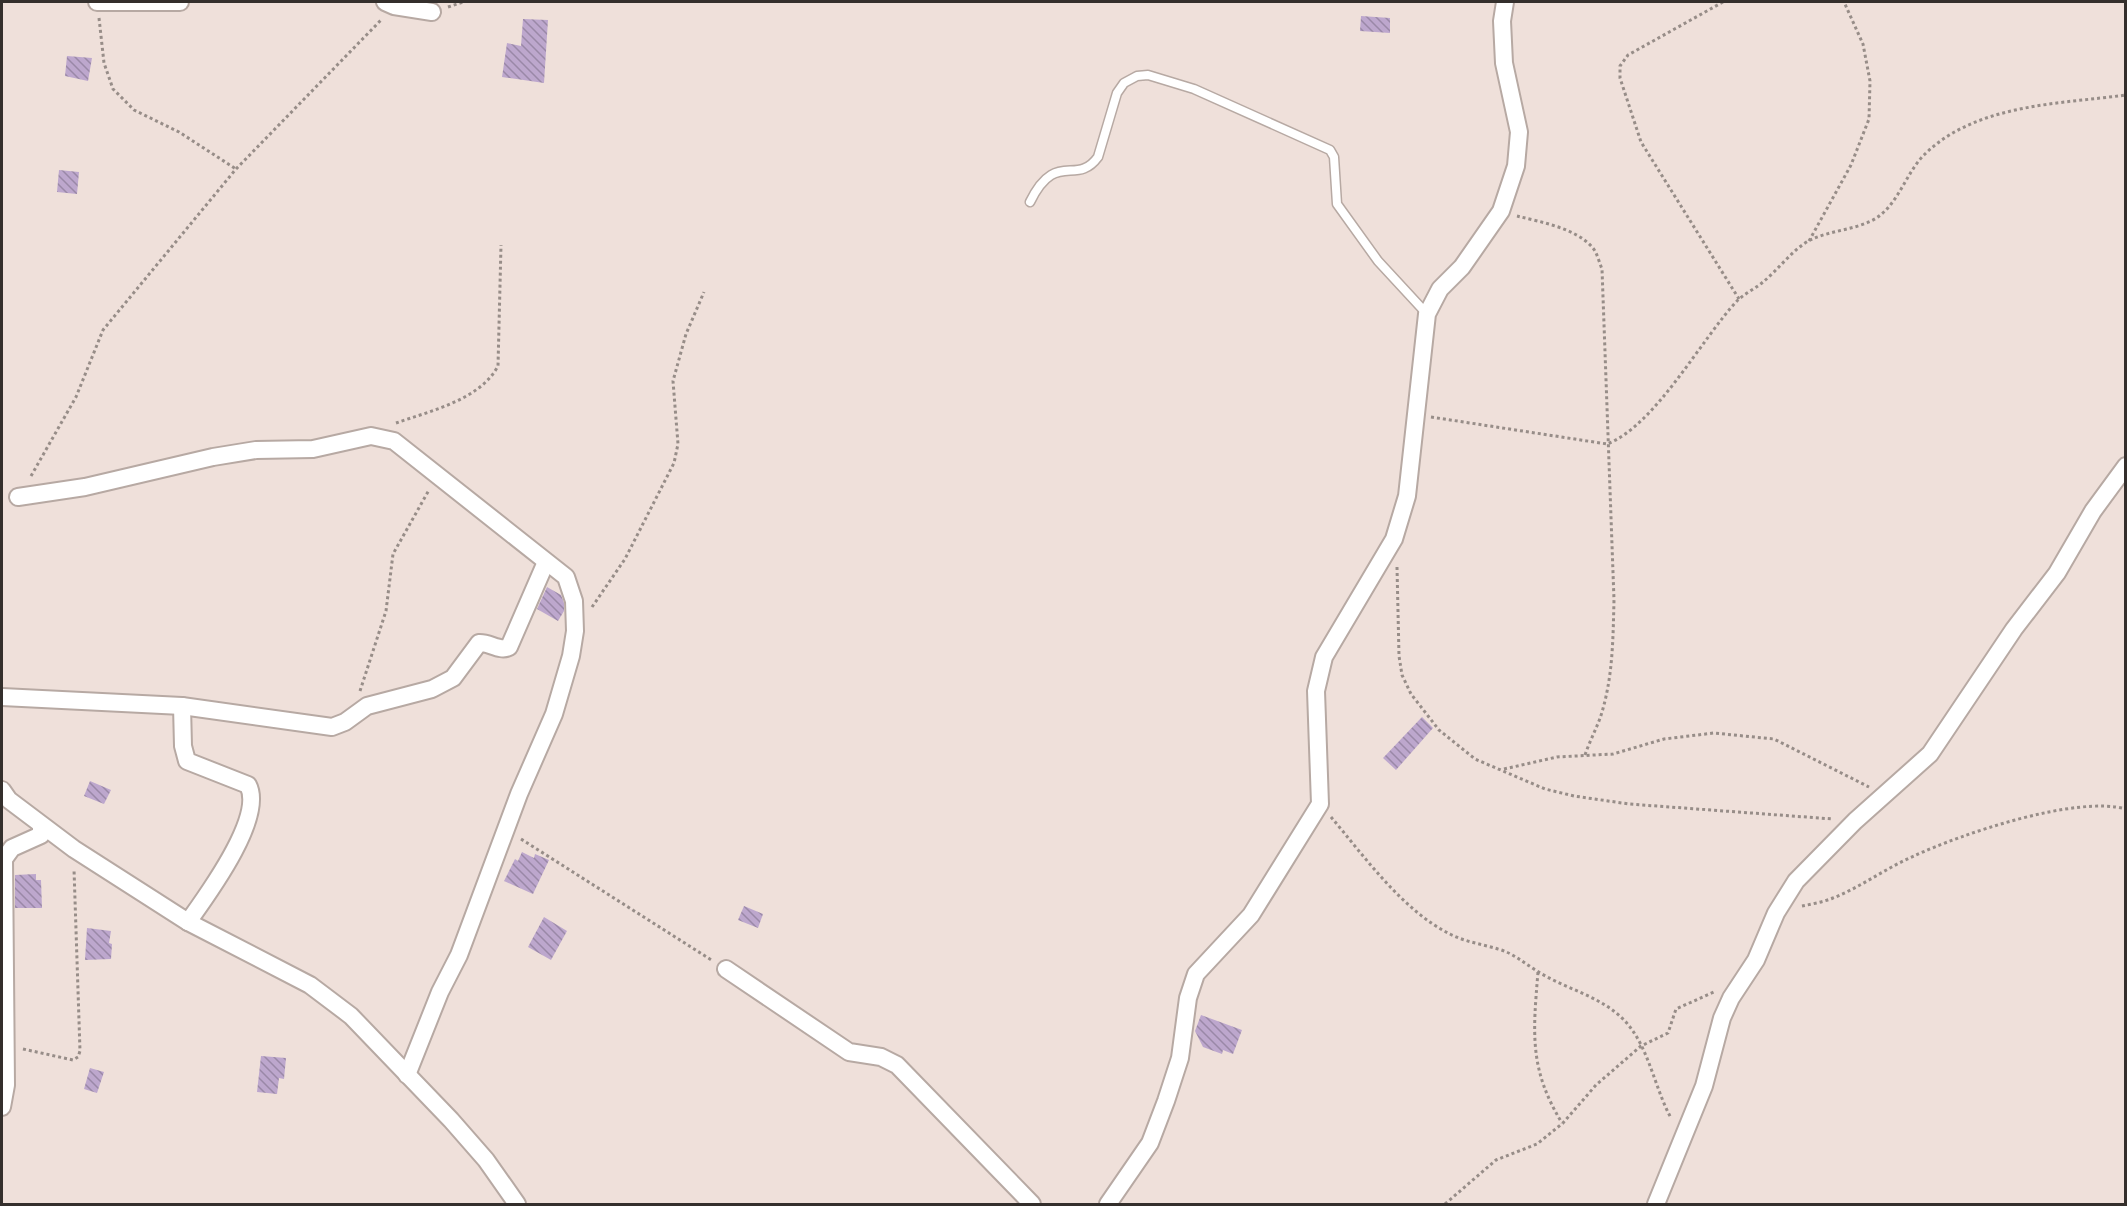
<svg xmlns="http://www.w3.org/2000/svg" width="2127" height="1206" viewBox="0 0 2127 1206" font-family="'Zilla Slab',serif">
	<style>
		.building { fill: url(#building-back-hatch) }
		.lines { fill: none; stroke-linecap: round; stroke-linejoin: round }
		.lane-casing { stroke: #b7a9a3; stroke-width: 11 }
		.street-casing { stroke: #b7a9a3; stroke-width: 20 }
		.path { stroke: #978d88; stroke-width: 3; stroke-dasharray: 3 3; stroke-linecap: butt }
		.lane { stroke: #fff; stroke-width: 8 }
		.street { stroke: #fff; stroke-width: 16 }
	</style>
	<defs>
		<pattern id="building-back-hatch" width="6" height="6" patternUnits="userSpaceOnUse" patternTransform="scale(1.5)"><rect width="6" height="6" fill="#bda7cd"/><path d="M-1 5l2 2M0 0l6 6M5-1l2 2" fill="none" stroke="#9a88a7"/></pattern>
	</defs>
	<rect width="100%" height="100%" fill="#efe0da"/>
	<g class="building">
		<polygon points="1361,16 1390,18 1390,33 1360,31"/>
		<polygon points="523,19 548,20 544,83 502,77 507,43 521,46"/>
		<polygon points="67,56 92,58 88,81 65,76"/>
		<polygon points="59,170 79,172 77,194 57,192"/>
		<polygon points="547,587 561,595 564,603 564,611 558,621 537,609"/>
		<polygon points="1422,717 1433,728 1396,770 1383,758"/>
		<polygon points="90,781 111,790 104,804 84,796"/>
		<polygon points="522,852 534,858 535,854 549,860 533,894 504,881 515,859 518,861"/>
		<polygon points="36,874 36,880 41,880 42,908 15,908 15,875"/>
		<polygon points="744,906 763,914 758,928 738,920"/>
		<polygon points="544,917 567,931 551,960 528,947"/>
		<polygon points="87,928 111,931 109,943 112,944 111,959 85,960"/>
		<polygon points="1201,1015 1242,1030 1233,1054 1223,1050 1222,1054 1203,1047 1195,1031"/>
		<polygon points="261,1056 286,1058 284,1079 279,1078 277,1094 257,1092"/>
		<polygon points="90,1068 104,1072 97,1093 84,1089"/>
	</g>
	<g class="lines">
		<g class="lane-casing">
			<path id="lane" d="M 1030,202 C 1056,149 1076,187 1098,157 L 1117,93 L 1124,83 L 1137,76 L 1148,75 L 1194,89 L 1330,150 L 1334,157 L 1337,204 L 1378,261 L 1427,314"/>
		</g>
		<g class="street-casing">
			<g id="street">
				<polyline points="97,2 180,2"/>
				<polyline points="385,2 394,6 432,12"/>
				<polyline points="18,497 85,487 213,457 256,450 313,449 371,436 394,441 566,577 574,601 575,631 571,656 554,714 519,794 459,955 440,992 407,1075"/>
				<path d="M 2,697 L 182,706 L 332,727 L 345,722 L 367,706 L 432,689 L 453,678 L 479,643 C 489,642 500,652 509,647 L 546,562"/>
				<path d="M 182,706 L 183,746 L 187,761 L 248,785 C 265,817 208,894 188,922"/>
				<polyline points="2,790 9,800 74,849 188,922 310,985 351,1016 451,1120 486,1160 517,1204"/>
				<polyline points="726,969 849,1052 881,1057 897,1065 1032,1204"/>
				<polyline points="2,1107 6,1085 4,859 12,848 41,835 41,825"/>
				<polyline points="1108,1204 1150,1143 1166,1101 1180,1058 1188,998 1196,974 1251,915 1320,804 1316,691 1324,657 1394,539 1407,496 1427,314 1440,289 1462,267 1501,211 1516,166 1519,132 1504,63 1502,21 1505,2"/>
				<polyline points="1656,1204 1704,1086 1722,1018 1731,998 1756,960 1776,913 1796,881 1855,821 1930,754 2014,629 2057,573 2093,511 2126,466"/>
			</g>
		</g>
		<g class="path">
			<polyline points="1723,2 1628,55 1620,66 1620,78 1641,142 1739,299"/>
			<polyline points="448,7 463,2"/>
			<polyline points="99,18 104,63 113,89 134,110 179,132 236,169"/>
			<path d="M 1517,216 C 1541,222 1575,228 1592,247 C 1597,252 1599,262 1602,269 L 1614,600 C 1613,638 1613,675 1602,712 C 1598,726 1590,740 1585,755"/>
			<polyline points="1809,241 1851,165 1869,119 1870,81 1863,44 1844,2"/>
			<path d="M 1431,417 L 1607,444 C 1655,426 1702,338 1737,301 C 1745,293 1755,289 1763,282 C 1778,270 1793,249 1810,240 C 1829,231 1852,230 1871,221 C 1898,208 1905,173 1925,154 C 1976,104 2059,104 2126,95"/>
			<path d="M 396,423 C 430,411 480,400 498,366 L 501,245"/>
			<polyline points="31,476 76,397 103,330 236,169 382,19"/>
			<polyline points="1397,567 1399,656 1402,675 1411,694 1439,730 1475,759 1545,789 1574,796 1629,804 1833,819"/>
			<polyline points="592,607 625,559 674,463 678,444 673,381 686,334 704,292"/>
			<polyline points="360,691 386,611 393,554 429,490"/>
			<polyline points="1504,769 1557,757 1613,754 1664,739 1714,733 1774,739 1869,787"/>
			<path d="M 1331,817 C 1364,856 1403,911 1450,934 C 1465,942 1482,944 1498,949 C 1513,953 1524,963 1537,971 C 1565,989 1601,996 1624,1020 C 1649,1046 1654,1087 1671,1118"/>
			<polyline points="521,839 713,961"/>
			<path d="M 1802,906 C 1812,904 1823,902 1833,898 C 1861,887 1886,868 1914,856 C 1961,834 2076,795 2126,809"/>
			<path d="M 1538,972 C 1533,1033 1529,1069 1562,1123"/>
			<polyline points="23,1049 73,1060 78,1057 80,1051 74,869"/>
			<polyline points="1445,1204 1496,1160 1537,1144 1563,1123 1596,1085 1641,1046 1668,1033 1676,1009 1714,992"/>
		</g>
		<use href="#lane" class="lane"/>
		<use href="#street" class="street"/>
	</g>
	<rect width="2127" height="1206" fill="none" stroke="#342f2c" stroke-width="6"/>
</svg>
